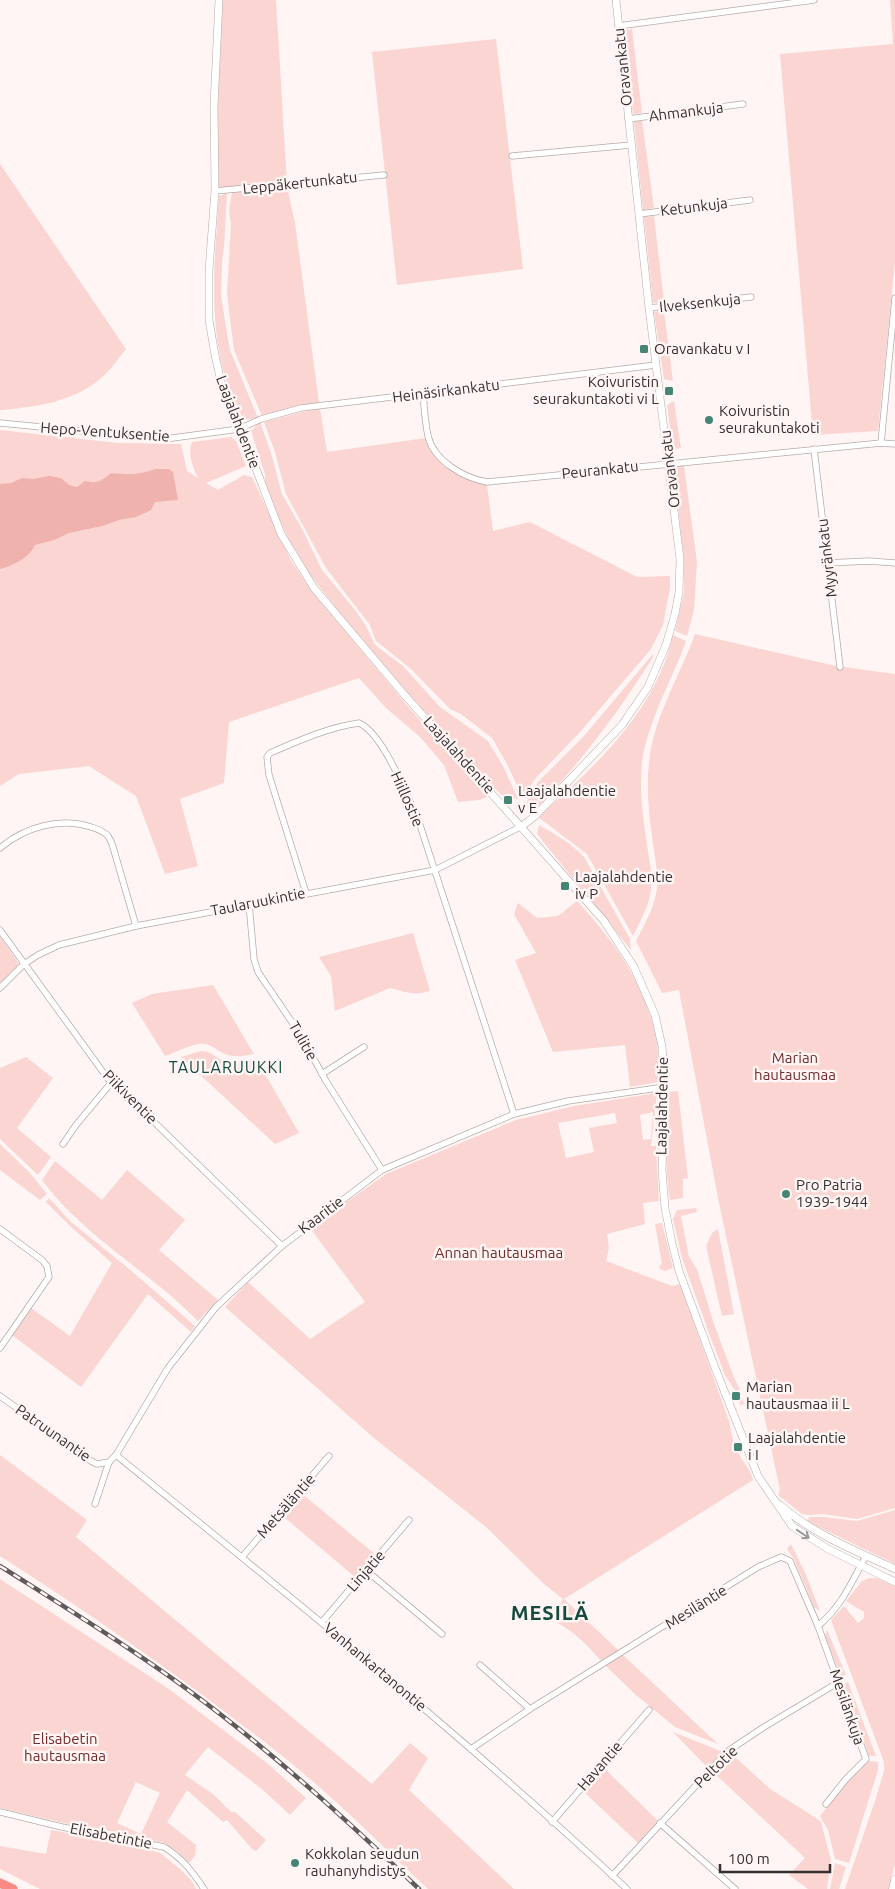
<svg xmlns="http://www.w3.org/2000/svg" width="895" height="1889" viewBox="0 0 895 1889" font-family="Ubuntu,sans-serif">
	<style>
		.green { fill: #fbd5d1; fill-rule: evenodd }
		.water { fill: #f0b2ac }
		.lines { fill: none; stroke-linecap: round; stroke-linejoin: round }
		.minor-casing { stroke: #b5acab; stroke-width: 7 }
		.tertiary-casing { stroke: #b5acab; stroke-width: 8 }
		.secondary-casing { stroke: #b5acab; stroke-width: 9 }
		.trunk-casing { stroke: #d6d6d6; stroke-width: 10 }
		.minor { stroke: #fff; stroke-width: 5.5 }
		.tertiary { stroke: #fff; stroke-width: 7 }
		.secondary { stroke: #fff; stroke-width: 8 }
		.trunk { stroke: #fa8a84; stroke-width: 9 }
		.rail-casing { stroke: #605b5b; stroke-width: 4.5 }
		.rail { stroke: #fef5f4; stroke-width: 2.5; stroke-dasharray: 8; stroke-linecap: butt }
		.oneway { stroke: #9a9898 }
		.poi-dot { fill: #448574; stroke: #fef5f4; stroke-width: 2 }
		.labels { text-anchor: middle; stroke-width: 5; stroke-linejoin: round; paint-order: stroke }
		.street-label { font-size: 15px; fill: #343030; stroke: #fef5f4 }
		.poi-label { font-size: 15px; fill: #343030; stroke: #fef5f4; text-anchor: start }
		.park-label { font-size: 15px; fill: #732a28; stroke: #fef5f4 }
		.neighbourhood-label { font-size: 16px; letter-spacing: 1px; fill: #154b3f; stroke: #fef5f4 }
		.district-label { font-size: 20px; font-weight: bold; letter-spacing: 1px; fill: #154b3f; stroke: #fef5f4 }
	</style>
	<rect width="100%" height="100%" fill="#fef5f4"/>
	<g class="green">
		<polygon points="219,0 276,0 287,184 215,191"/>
		<polygon points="890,0 895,0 895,262 878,431 813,435 780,54 893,44"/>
		<polygon points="632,29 642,113 633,114 624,30"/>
		<polygon points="496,39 523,269 397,285 372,52"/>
		<polygon points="634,121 642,121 654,208 643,210"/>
		<path d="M 0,164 L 126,349 C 118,359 110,371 100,379 C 73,402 38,406 4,410 L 0,410 Z"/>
		<polygon points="287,187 295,223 319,403 300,405 262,416 234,350 230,319 227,293 231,224 229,211 232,192"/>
		<path d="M 227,193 L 224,247 L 222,262 L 221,295 L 225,321 L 230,350 L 258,418 L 244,420 C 204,353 214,270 219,196 Z"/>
		<polygon points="654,216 664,302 653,303 644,217"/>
		<polygon points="664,311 673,381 664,379 654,312"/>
		<polygon points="674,401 681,448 673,449 667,405"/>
		<path d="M 320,409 L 327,452 L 426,438 C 447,463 454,478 487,485 L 493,531 L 530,522 L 637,577 L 670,576 L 670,588 L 663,625 L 651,649 L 580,732 L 535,779 L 523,798 L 507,764 L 492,738 L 461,714 L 450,709 L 410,668 L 376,641 L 370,625 L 326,568 L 286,494 L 275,452 L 264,422 L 302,412 Z"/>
		<polygon points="260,422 271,453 282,494 302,529 322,570 355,610 366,626 374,643 379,648 403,666 440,707 488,741 503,766 518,799 503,796 493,787 407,692 348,623 318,585 297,557 276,512 265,483 265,474 251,431"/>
		<path d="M 0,430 L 118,443 L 181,444 L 187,471 L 198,478 C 193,467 187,454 192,442 L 231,437 L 236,441 L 246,466 L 206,483 L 218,490 L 244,475 L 252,477 L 290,559 L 311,590 L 406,704 L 440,744 L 464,768 L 487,797 L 479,800 L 458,802 L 444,765 L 420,737 L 386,708 L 359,678 L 229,722 L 224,783 L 180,799 L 198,866 L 165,874 L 136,796 L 89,766 L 19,774 L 0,786 Z"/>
		<polygon points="673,466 684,466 697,562 694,610 687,636 675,631 684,593 684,558"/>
		<path d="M 695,634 L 836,666 L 895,674 L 895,1508 L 857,1519 L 823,1514 L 809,1515 L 802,1514 L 778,1495 L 780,1490 L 718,1198 L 679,990 L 662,993 L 636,941 C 644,925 655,907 657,888 C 658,873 655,857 653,843 C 649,816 646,790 649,763 C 653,718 680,676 695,634 Z"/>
		<path d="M 673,635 L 686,641 C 672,681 648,720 642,762 C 639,790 643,817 647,845 C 649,860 653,875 651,890 C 649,906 640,922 633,936 L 587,854 L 538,817 C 595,767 656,711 673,635 Z"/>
		<path d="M 653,654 L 653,657 C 618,713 579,765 533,812 L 526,803 L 538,782 L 584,736 Z"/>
		<path d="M 539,825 C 555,834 571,843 584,857 L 630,939 L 631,950 L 537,834 Z"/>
		<path d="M 577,901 C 612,939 643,980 655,1032 C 659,1048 658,1066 658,1082 L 630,1087 L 625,1045 L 553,1052 L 515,960 L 536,953 L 514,914 L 518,903 L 537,918 L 558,916 Z"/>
		<path d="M 413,933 L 430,991 C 413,996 406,992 390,988 L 335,1011 L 331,976 L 319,957 Z"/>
		<polygon points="0,936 19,964 2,982 0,982"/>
		<path d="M 213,985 L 254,1054 C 244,1056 233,1058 223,1053 C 215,1049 209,1042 198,1044 C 188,1046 176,1052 165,1056 L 132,1003 L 152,994 Z"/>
		<path d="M 201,1051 C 210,1051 212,1055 220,1059 C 231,1065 245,1062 257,1060 L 299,1133 L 275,1144 L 181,1057 Z"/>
		<polygon points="26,1057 53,1078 17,1128 51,1157 38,1175 0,1139 0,1068"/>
		<path d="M 678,1091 L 688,1178 L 683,1179 L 683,1198 L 670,1200 C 664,1164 667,1128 668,1092 Z"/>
		<path d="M 657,1093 L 651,1146 L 656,1146 L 659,1201 L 643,1203 L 645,1224 L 607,1234 L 609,1248 L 606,1261 L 672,1286 L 680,1284 L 729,1421 C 731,1433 734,1445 740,1456 C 746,1467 749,1466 753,1480 L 564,1599 L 619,1651 L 601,1661 C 587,1644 570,1628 550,1619 L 563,1599 L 544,1584 L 486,1527 L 374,1438 L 225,1307 L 248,1282 L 310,1339 L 365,1302 L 310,1228 L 386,1174 L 516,1120 L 574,1106 ZM 653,1112 L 651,1139 L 643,1140 L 640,1115 ZM 615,1113 L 617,1123 L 589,1128 L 594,1152 L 566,1158 L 558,1123 Z"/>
		<polygon points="0,1144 29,1172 47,1194 40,1200 0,1170"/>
		<path d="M 55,1161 L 102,1200 L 127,1170 L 185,1220 L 159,1250 L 218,1300 L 198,1321 C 149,1271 84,1237 42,1180 Z"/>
		<polygon points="49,1198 71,1222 128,1268 195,1326 191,1332 148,1294 81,1387 12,1335 31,1308 70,1336 112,1263 70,1226 46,1202"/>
		<polygon points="696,1208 697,1212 681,1216 689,1257 697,1269 714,1324 733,1375 740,1390 744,1404 740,1405 737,1393 725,1375 710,1336 682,1258 673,1219 677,1210"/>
		<polygon points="662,1223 673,1268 665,1271 660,1269 659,1266 662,1264 655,1224"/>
		<polygon points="718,1229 734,1314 722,1316 706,1246 712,1233"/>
		<path d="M 0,1455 L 87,1520 L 76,1537 L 372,1784 L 410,1743 L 428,1758 L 409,1790 L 514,1889 L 428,1889 C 378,1842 330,1793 276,1751 C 187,1681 95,1617 0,1556 Z"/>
		<polygon points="301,1493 376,1555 356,1578 283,1516"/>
		<polygon points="895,1510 895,1564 806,1521 810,1517 823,1517 857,1521"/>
		<polygon points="791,1544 806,1575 820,1611 814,1607 794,1559 787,1549"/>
		<polygon points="870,1578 877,1578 895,1586 895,1863 889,1889 845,1889 876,1798 884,1771 884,1762 831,1620 844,1606 858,1623 864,1618 864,1612 846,1601 862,1581"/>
		<path d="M 0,1579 L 169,1689 L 267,1763 L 306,1798 L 290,1815 L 263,1790 L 208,1747 L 185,1775 L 213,1794 L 231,1812 L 235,1812 L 266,1840 L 256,1851 L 252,1849 L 227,1820 L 223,1822 L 187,1790 L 167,1822 L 196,1845 L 195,1856 L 189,1863 L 178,1852 L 164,1843 L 127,1834 L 68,1824 L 0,1808 ZM 136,1782 L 160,1793 L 141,1834 L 117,1823 Z"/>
		<polygon points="827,1630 846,1675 841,1677 825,1636"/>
		<polygon points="623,1655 718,1744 675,1727 636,1695 605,1665"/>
		<polygon points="848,1682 876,1756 869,1756 843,1684"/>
		<polygon points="673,1732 723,1752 708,1768"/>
		<polygon points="730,1754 735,1757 770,1789 816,1818 821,1822 831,1860 827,1889 808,1889 789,1875 805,1858 713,1772"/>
		<polygon points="867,1761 878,1762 878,1770 849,1863 835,1859 828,1830 820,1816 849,1779"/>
		<polygon points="603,1767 658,1821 638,1843 583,1791"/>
		<polygon points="51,1830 118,1842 160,1853 180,1869 191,1880 196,1889 40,1889 0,1869 0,1846 46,1854"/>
		<polygon points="835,1863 846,1867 839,1889 830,1889"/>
	</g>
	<path class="water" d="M 155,469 L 169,469 L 173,472 L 178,500 L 155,502 L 151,510 L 136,517 L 119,520 L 102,526 L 69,533 L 54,540 L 35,545 C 28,559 14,565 0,569 L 0,484 L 11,483 L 22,478 L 33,479 L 49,476 L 61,478 L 69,485 L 77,487 L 85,481 C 97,484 102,481 111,473 C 127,475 140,475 155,469 Z"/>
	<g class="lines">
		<g class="minor-casing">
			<g id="minor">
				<polyline points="618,26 814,0"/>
				<polyline points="628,119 743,104"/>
				<polyline points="512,156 631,145"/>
				<polyline points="215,191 384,175"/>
				<polyline points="639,214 750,200"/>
				<polyline points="649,308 751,297"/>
				<path d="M 423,393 C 424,407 425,422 428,436 C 434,461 464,478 487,482 L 831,448 L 881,443 L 895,444"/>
				<polyline points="0,423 165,439 239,429 261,419 301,408 656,365"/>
				<polyline points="881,443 895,298"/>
				<polyline points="814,449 840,667"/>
				<polyline points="827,563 869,561 895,563"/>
				<path d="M 0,848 C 25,827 60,817 91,827 C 97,829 104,831 108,836 C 110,839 112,843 113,847 L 136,926"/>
				<path d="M 306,893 L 269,775 L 267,757 L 270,753 C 298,741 329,727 359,723 C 384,734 407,797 419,822 L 514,1114"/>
				<polyline points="249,904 254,959 258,972 300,1034 326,1081 382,1170"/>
				<polyline points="0,930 111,1083 153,1121 282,1246"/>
				<polyline points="0,988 24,964 38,955 59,945 136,926 435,870 522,826"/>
				<polyline points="322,1074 364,1047"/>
				<polyline points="63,1144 76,1125 111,1083"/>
				<polyline points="0,1229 42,1260 47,1266 49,1277 0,1348"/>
				<polyline points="0,1396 91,1461 97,1464 109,1462"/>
				<path d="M 116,1455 C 290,1596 463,1736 627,1889"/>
				<polyline points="95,1504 109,1462 116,1455 168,1368 216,1307 282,1246 382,1170 514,1114 568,1101 665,1087"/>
				<polyline points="242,1557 329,1456"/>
				<polyline points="367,1571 442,1634"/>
				<polyline points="322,1622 409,1520"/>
				<path d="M 818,1626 C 842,1606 851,1583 866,1556"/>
				<polyline points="480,1665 530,1709"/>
				<polyline points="471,1749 530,1709 758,1567 781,1557 790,1561 818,1626 866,1759 846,1779 826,1804"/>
				<path d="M 0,1812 L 62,1827 L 164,1847 C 182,1858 193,1872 204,1889"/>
				<polyline points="552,1822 649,1710"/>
				<polyline points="660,1823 735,1889"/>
				<polyline points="612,1876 728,1751 764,1727 839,1682"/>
			</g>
		</g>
		<g class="tertiary-casing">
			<g id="tertiary">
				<polyline points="219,0 214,106 215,191 209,270 209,320 215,355 224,395 245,440 281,534 314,588 402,692 604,921 634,967 655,1015 662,1046 665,1087 662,1170 665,1208 672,1243 679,1271 714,1365 758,1476 792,1526 828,1549 895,1582"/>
				<polyline points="522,826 535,816 622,725 648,687 666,645 675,614 679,592 680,559 649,308 616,0"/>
				<path d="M 780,1505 C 813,1534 856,1551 895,1569"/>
			</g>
		</g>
		<g class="secondary-casing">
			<polyline id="secondary" points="893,1889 895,1880"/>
		</g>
		<g class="trunk-casing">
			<polyline id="trunk" points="0,1883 13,1889"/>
		</g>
		<use href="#minor" class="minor"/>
		<use href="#tertiary" class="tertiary"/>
		<use href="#secondary" class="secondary"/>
		<use href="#trunk" class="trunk"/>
		<g class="rail-casing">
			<path id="rail" d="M 0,1566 C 74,1613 151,1660 220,1714 C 290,1768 355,1828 419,1889"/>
		</g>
		<use href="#rail" class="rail"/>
	</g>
	<defs><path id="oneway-shaft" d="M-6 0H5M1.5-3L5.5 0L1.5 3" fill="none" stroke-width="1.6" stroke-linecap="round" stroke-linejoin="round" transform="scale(1.25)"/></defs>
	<use class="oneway" href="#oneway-shaft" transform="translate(803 1534) rotate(34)"/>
	<g class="poi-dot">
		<rect x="639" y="344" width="10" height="10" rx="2.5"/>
		<rect x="664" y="386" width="10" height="10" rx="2.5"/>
		<circle cx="709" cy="420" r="5"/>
		<rect x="503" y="795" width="10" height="10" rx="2.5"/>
		<rect x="560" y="881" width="10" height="10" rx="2.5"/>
		<circle cx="786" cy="1194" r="5"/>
		<rect x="731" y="1391" width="10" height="10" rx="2.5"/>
		<rect x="733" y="1442" width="10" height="10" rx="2.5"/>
		<circle cx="295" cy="1863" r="5"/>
	</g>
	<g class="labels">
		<g class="street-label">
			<text transform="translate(623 67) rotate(-96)" y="5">Oravankatu</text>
			<text transform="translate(686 112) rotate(-7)" y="5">Ahmankuja</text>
			<text transform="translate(300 183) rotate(-6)" y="5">Leppäkertunkatu</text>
			<text transform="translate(694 207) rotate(-7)" y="5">Ketunkuja</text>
			<text transform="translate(700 303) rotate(-6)" y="5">Ilveksenkuja</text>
			<text transform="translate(446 391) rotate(-7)" y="5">Heinäsirkankatu</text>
			<text transform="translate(238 422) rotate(69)" y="5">Laajalahdentie</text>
			<text transform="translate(105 432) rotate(4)" y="5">Hepo-Ventuksentie</text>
			<text transform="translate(670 469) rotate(-97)" y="5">Oravankatu</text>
			<text transform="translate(600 470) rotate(-6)" y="5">Peurankatu</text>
			<text transform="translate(827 558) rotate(-97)" y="5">Myyränkatu</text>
			<text transform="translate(459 755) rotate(48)" y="5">Laajalahdentie</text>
			<text transform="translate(407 799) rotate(66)" y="5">Hiillostie</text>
			<text transform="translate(258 902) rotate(-11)" y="5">Taularuukintie</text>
			<text transform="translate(303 1041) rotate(60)" y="5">Tulitie</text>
			<text transform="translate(130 1097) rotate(45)" y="5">Piikiventie</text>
			<text transform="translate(662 1106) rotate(-89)" y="5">Laajalahdentie</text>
			<text transform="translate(321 1215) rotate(-37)" y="5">Kaaritie</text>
			<text transform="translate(53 1433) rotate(35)" y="5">Patruunantie</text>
			<text transform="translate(286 1506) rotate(-49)" y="5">Metsäläntie</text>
			<text transform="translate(366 1571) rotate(-49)" y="5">Linjatie</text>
			<text transform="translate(696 1607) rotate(-32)" y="5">Mesiläntie</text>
			<text transform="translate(375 1667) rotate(40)" y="5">Vanhankartanontie</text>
			<text transform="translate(847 1707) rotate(71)" y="5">Mesilänkuja</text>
			<text transform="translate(600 1766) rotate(-49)" y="5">Havantie</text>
			<text transform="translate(716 1767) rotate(-44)" y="5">Peltotie</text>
			<text transform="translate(111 1836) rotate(11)" y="5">Elisabetintie</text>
		</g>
		<g class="poi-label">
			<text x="654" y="354">Oravankatu v I</text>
			<text x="659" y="387" text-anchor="end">Koivuristin<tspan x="659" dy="17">seurakuntakoti vi L</tspan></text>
			<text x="719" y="416">Koivuristin<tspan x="719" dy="17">seurakuntakoti</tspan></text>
			<text x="518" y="796">Laajalahdentie<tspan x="518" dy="17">v E</tspan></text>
			<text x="575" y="882">Laajalahdentie<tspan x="575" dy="17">iv P</tspan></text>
			<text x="796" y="1190">Pro Patria<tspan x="796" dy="17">1939-1944</tspan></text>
			<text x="746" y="1392">Marian<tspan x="746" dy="17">hautausmaa ii L</tspan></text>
			<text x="748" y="1443">Laajalahdentie<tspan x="748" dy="17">i I</tspan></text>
			<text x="305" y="1859">Kokkolan seudun<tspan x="305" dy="17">rauhanyhdistys</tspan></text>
		</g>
		<g class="park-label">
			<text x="795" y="1063">Marian<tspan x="795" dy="17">hautausmaa</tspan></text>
			<text x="499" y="1258">Annan hautausmaa</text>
			<text x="65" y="1744">Elisabetin<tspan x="65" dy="17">hautausmaa</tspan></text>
		</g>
		<g class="neighbourhood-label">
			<text x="226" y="1073">TAULARUUKKI</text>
		</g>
		<g class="district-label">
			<text x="550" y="1620">MESILÄ</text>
		</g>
	</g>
	<path d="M720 1864v8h110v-8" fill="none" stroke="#343030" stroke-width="2.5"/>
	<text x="728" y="1864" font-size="15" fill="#343030" stroke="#fef5f4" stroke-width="4" paint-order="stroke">100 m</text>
</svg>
